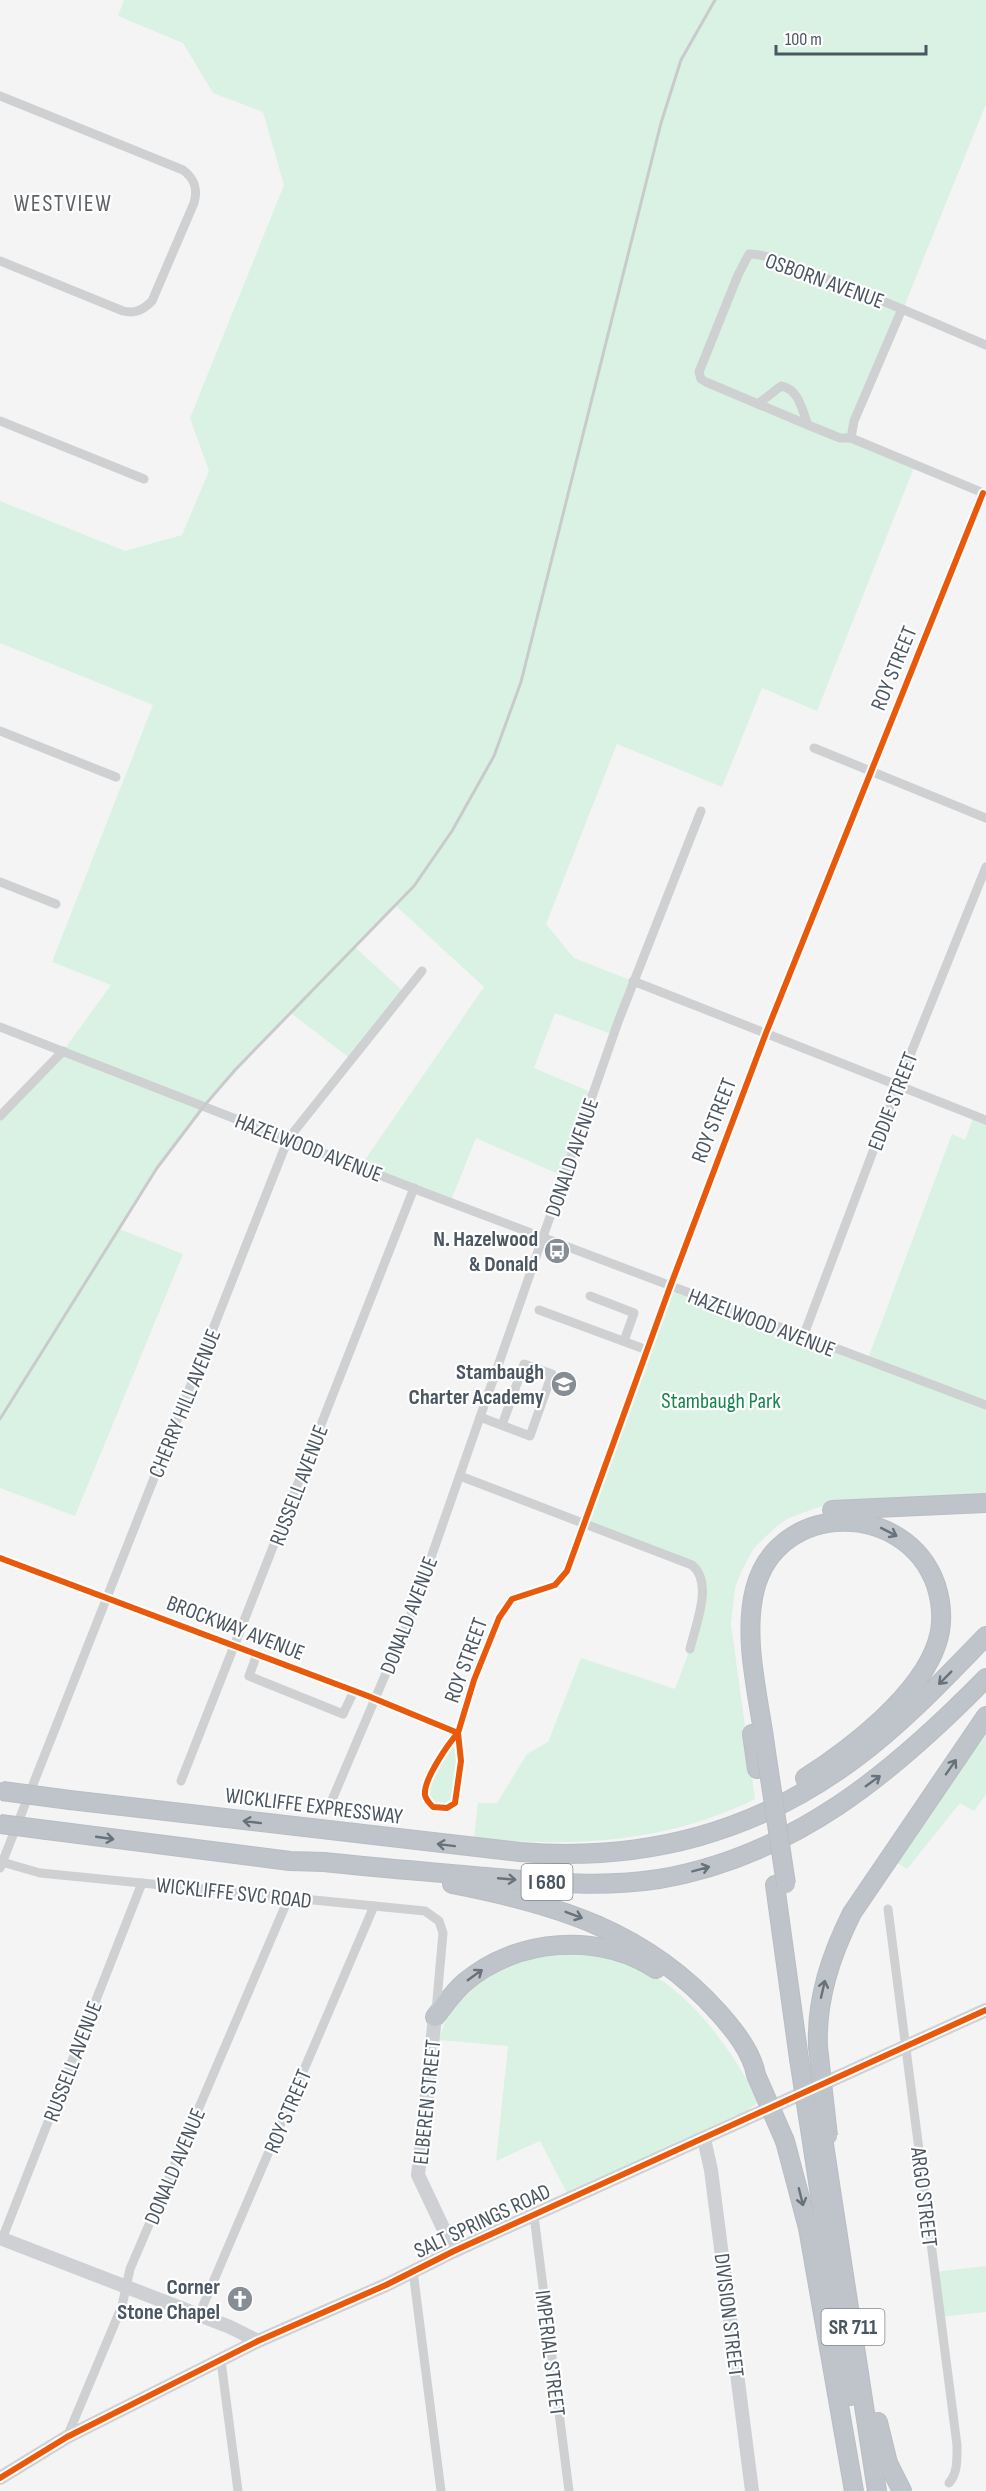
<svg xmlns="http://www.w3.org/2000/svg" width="986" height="2491" viewBox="0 0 986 2491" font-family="'Sofia Sans Condensed',sans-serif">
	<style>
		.green { fill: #d9f2e3 }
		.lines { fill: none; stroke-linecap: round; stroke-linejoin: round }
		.highway-casing { stroke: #b9bec3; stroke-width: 20 }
		.street { stroke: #ced0d2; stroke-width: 9 }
		.secondary { stroke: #ced0d4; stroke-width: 14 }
		.highway { stroke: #bec4c9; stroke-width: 18 }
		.rail { stroke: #c9cacc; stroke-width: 3 }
		.highway-bridge-casing { stroke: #b9bec3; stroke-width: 20; stroke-linecap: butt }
		.highway-bridge { stroke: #bec4c9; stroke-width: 18 }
		.cycleway-casing { stroke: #fff; stroke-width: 10 }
		.cycleway { stroke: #e8590c; stroke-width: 6 }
		.oneway { stroke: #67727b }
		.labels { text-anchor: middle; stroke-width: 4.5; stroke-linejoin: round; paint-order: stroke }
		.shield { fill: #fff; stroke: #808990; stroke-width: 1.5 }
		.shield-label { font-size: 21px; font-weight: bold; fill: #4a5661 }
		.street-label { font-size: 22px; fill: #4a5661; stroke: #fff }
		.poi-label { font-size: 22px; font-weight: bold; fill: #4a5661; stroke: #fff; text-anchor: end }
		.park-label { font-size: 22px; fill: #17864f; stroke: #fff }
		.neighbourhood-label { font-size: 24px; letter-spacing: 1.5px; fill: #5f6368; stroke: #fff }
	</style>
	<rect width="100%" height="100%" fill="#f4f4f4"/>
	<g class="green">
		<polygon points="124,0 986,0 986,104 851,438 915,465 817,711 762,688 722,787 617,744 546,924 574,958 633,981 614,1035 555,1013 534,1068 593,1093 565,1177 476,1138 450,1203 360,1167 484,987 395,905 355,947 405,993 352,1060 291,1013 204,1106 157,1168 119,1229 183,1254 75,1516 0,1488 0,1116 63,1051 111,985 52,962 153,705 0,643 0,501 125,551 182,535 209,471 190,418 284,185 263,112 213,93 183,43 118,16"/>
		<path d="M 974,1115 L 986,1120 L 986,1495 L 833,1502 L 789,1518 L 777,1526 L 754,1548 L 741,1572 L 735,1588 L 731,1624 L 755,1799 C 667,1843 570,1848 474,1838 L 478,1803 L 497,1803 L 527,1754 L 548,1742 L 581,1658 L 675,1689 L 690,1649 L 702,1595 L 696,1569 L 584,1524 L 670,1287 L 867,1361 L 952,1134 L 965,1140 Z"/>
		<polygon points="458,1733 457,1798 442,1809 425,1795 442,1754"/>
		<polygon points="986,1735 986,1794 974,1811 960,1803 907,1869 894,1861"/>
		<path d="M 589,1951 C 608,1957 629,1962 646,1971 C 694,1996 736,2055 758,2102 L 729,2126 L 570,2199 L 540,2141 L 496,2161 L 508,2046 L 439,2040 L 449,2009 L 475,1982 L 526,1956 Z"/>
		<polygon points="986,2266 986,2312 940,2317 934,2272"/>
	</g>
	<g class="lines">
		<g class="highway-casing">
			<g id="highway">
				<polyline points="832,1510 986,1503"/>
				<polyline points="752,1734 757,1769"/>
				<path d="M 766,1752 C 760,1702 742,1639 755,1589 C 778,1500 906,1500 936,1585 C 942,1604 943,1625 937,1643 C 920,1696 850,1749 805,1778"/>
				<path d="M 70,1800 L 520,1852 C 645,1862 756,1833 857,1757 C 904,1722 945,1678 986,1636"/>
				<path d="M 47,1830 L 290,1861 L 324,1862 C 378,1868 433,1872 487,1877 C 544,1882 601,1888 659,1879 C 794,1856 894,1772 986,1678"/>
				<path d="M 452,1884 C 556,1904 646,1931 719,2013 C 734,2030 752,2052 756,2075"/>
				<polyline points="775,1885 799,2059"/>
				<path d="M 435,2017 C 445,2005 453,1992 465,1982 C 517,1938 599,1932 656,1969"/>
				<path d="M 818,2047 C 816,1999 831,1955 852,1913 L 986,1716"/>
				<polyline points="823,2138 877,2491"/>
				<polyline points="785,2141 808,2228 854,2491"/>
				<polyline points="812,2142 850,2396"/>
				<polyline points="878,2422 888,2463 902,2491"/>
			</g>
		</g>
		<g class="street">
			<path d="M 0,96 L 183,170 C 195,179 198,189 194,203 L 152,301 C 143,310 135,314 123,311 L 0,261"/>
			<path d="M 986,345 C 932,322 878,298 823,277 C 799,268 775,255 749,254 L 738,275 L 699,372 L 701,379 L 706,382 L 758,404 L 781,386 C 799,389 802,410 808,425 L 840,438 L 851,438 L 986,494"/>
			<polyline points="758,404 808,425"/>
			<polyline points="0,421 144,479"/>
			<polyline points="851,438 854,421 902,309"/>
			<polyline points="0,731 116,777"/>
			<polyline points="814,748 986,818"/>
			<polyline points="0,882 56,904"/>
			<polyline points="633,981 986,1120"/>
			<polyline points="0,1027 428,1194 986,1405"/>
			<polyline points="0,1116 63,1051"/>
			<polyline points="590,1296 634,1313 624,1341"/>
			<polyline points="539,1310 647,1350"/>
			<polyline points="803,1337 898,1085 986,867"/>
			<polyline points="480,1417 530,1436 552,1374 524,1364 502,1425"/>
			<path d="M 460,1476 L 692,1565 C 714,1583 695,1626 690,1649"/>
			<path d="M 0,1558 L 368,1696 L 458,1733 C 448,1744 423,1780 425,1795 C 426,1800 429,1803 433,1807 L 447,1808 L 455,1803 L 461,1761 L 458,1733 L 474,1680 L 499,1618 L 512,1599 L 555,1585 L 567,1571 L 670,1287 L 766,1033 L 983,493"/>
			<polyline points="257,1654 249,1676 343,1714 354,1691"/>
			<polyline points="181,1781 414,1188"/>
			<polyline points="329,1807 412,1612 618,1022 701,811"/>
			<polyline points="2,1862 40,1873 425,1911 439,1921 443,1933 436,2011"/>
			<polyline points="0,1868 288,1139 422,971"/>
			<path d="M 888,1909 L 957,2445 C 957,2458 958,2473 949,2483"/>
			<polyline points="534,2216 569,2491"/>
			<polyline points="2,2239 142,1883"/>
			<polyline points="413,2271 441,2491"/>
			<polyline points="199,2315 374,1906"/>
			<polyline points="221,2361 238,2491"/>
			<polyline points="67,2437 122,2306 130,2269 289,1897"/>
		</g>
		<g class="secondary">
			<polyline points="435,2017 418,2175 454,2251"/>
			<polyline points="704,2139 711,2170 752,2491"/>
			<polyline points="0,2238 230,2327 258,2341"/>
			<polyline points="0,2478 67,2437 258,2341 386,2285 454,2251 986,2010"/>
		</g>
		<use href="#highway" class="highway"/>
		<polyline class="rail" points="0,1419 157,1168 204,1106 235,1070 414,886 452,831 494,756 521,682 661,123 681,60 715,0"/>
		<g class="highway-bridge-casing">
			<g id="highway-bridge">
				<polyline points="766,1752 786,1884"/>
				<polyline points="2,1791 70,1800"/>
				<polyline points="0,1824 47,1830"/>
				<polyline points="818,2047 828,2136"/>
				<polyline points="799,2059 812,2142"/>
				<polyline points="756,2075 785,2141"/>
			</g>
		</g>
		<use href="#highway-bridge" class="highway-bridge"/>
		<g class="cycleway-casing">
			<g id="cycleway">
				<path d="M 0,1558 L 368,1696 L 458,1733 C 448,1744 423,1780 425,1795 C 426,1800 429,1803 433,1807 L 447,1808 L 455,1803 L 461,1761 L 458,1733 L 474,1680 L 499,1618 L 512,1599 L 555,1585 L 567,1571 L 670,1287 L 766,1033 L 983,493"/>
				<polyline points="0,2478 67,2437 258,2341 386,2285 454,2251 986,2010"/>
			</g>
		</g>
		<use href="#cycleway" class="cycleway"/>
	</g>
	<defs><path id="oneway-shaft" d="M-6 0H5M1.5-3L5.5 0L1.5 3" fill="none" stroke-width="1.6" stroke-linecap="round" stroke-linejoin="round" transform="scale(1.5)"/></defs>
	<g class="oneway">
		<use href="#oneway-shaft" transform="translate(889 1532) rotate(27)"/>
		<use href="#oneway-shaft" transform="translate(945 1678) rotate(135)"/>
		<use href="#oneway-shaft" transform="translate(951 1767) rotate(-55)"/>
		<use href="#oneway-shaft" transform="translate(873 1781) rotate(-36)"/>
		<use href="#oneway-shaft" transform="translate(252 1822) rotate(-173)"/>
		<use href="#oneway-shaft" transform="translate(105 1838) rotate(8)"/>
		<use href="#oneway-shaft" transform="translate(446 1845) rotate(-173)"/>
		<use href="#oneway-shaft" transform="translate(701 1869) rotate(-15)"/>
		<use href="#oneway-shaft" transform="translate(507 1879) rotate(5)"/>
		<use href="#oneway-shaft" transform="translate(574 1915) rotate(21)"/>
		<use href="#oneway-shaft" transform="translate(475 1975) rotate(-36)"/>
		<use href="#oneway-shaft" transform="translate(823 1989) rotate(-77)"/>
		<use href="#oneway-shaft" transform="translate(801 2197) rotate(76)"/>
	</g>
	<defs>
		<g id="bus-disc" transform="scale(1.35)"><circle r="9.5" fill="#868d94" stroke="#fff"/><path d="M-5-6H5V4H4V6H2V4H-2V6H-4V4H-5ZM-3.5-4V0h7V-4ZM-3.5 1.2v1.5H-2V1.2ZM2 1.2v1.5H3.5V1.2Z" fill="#fff"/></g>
		<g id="school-disc" transform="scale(1.35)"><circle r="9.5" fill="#868d94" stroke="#fff"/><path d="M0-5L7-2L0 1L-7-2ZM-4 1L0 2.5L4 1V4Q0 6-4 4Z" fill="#fff"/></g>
		<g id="church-disc" transform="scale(1.35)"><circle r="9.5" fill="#868d94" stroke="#fff"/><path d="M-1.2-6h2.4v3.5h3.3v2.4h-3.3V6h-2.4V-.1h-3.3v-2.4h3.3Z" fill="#fff"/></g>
	</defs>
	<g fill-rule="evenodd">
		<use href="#bus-disc" x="557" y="1251"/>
		<use href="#school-disc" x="564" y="1384"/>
		<use href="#church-disc" x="240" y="2299"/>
	</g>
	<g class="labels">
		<g class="shield">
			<rect x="521.5" y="1864" width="51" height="36" rx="4.5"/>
			<rect x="821.5" y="2309" width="63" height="36" rx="4.5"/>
		</g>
		<g class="shield-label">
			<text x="547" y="1889">I 680</text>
			<text x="853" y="2334">SR 711</text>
		</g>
		<g class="street-label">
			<text transform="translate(825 280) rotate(20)" y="8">OSBORN AVENUE</text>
			<text transform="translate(893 668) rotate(-68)" y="8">ROY STREET</text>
			<text transform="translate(892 1101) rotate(-69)" y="8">EDDIE STREET</text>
			<text transform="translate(713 1120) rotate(-69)" y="8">ROY STREET</text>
			<text transform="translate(309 1147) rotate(21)" y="8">HAZELWOOD AVENUE</text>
			<text transform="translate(571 1157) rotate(-71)" y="8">DONALD AVENUE</text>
			<text transform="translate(762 1322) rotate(21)" y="8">HAZELWOOD AVENUE</text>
			<text transform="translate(184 1403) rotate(-68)" y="8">CHERRY HILL AVENUE</text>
			<text transform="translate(298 1485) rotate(-69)" y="8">RUSSELL AVENUE</text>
			<text transform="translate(408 1615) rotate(-69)" y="8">DONALD AVENUE</text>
			<text transform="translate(236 1627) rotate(21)" y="8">BROCKWAY AVENUE</text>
			<text transform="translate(465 1660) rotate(-70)" y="8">ROY STREET</text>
			<text transform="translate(314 1805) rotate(7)" y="8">WICKLIFFE EXPRESSWAY</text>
			<text transform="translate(234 1892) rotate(6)" y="8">WICKLIFFE SVC ROAD</text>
			<text transform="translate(72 2061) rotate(-69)" y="8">RUSSELL AVENUE</text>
			<text transform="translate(426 2102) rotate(-84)" y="8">ELBEREN STREET</text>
			<text transform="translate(287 2111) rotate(-67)" y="8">ROY STREET</text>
			<text transform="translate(174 2166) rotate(-67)" y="8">DONALD AVENUE</text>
			<text transform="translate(925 2197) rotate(83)" y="8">ARGO STREET</text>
			<text transform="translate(482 2220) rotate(-25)" y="8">SALT SPRINGS ROAD</text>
			<text transform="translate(730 2315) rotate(83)" y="8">DIVISION STREET</text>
			<text transform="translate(551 2353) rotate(83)" y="8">IMPERIAL STREET</text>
		</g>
		<g class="poi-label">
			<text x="538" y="1246">N. Hazelwood<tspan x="538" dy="25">&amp; Donald</tspan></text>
			<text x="544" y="1379">Stambaugh<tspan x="544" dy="25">Charter Academy</tspan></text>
			<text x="220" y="2294">Corner<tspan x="220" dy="25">Stone Chapel</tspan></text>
		</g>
		<g class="park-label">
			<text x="721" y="1408">Stambaugh Park</text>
		</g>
		<g class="neighbourhood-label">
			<text x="63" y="211">WESTVIEW</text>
		</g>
	</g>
	<path d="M776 45v9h150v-9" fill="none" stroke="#4a5661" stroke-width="3"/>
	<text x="785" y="45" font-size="18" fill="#4a5661" stroke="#ffffff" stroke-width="4.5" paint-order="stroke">100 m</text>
</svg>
